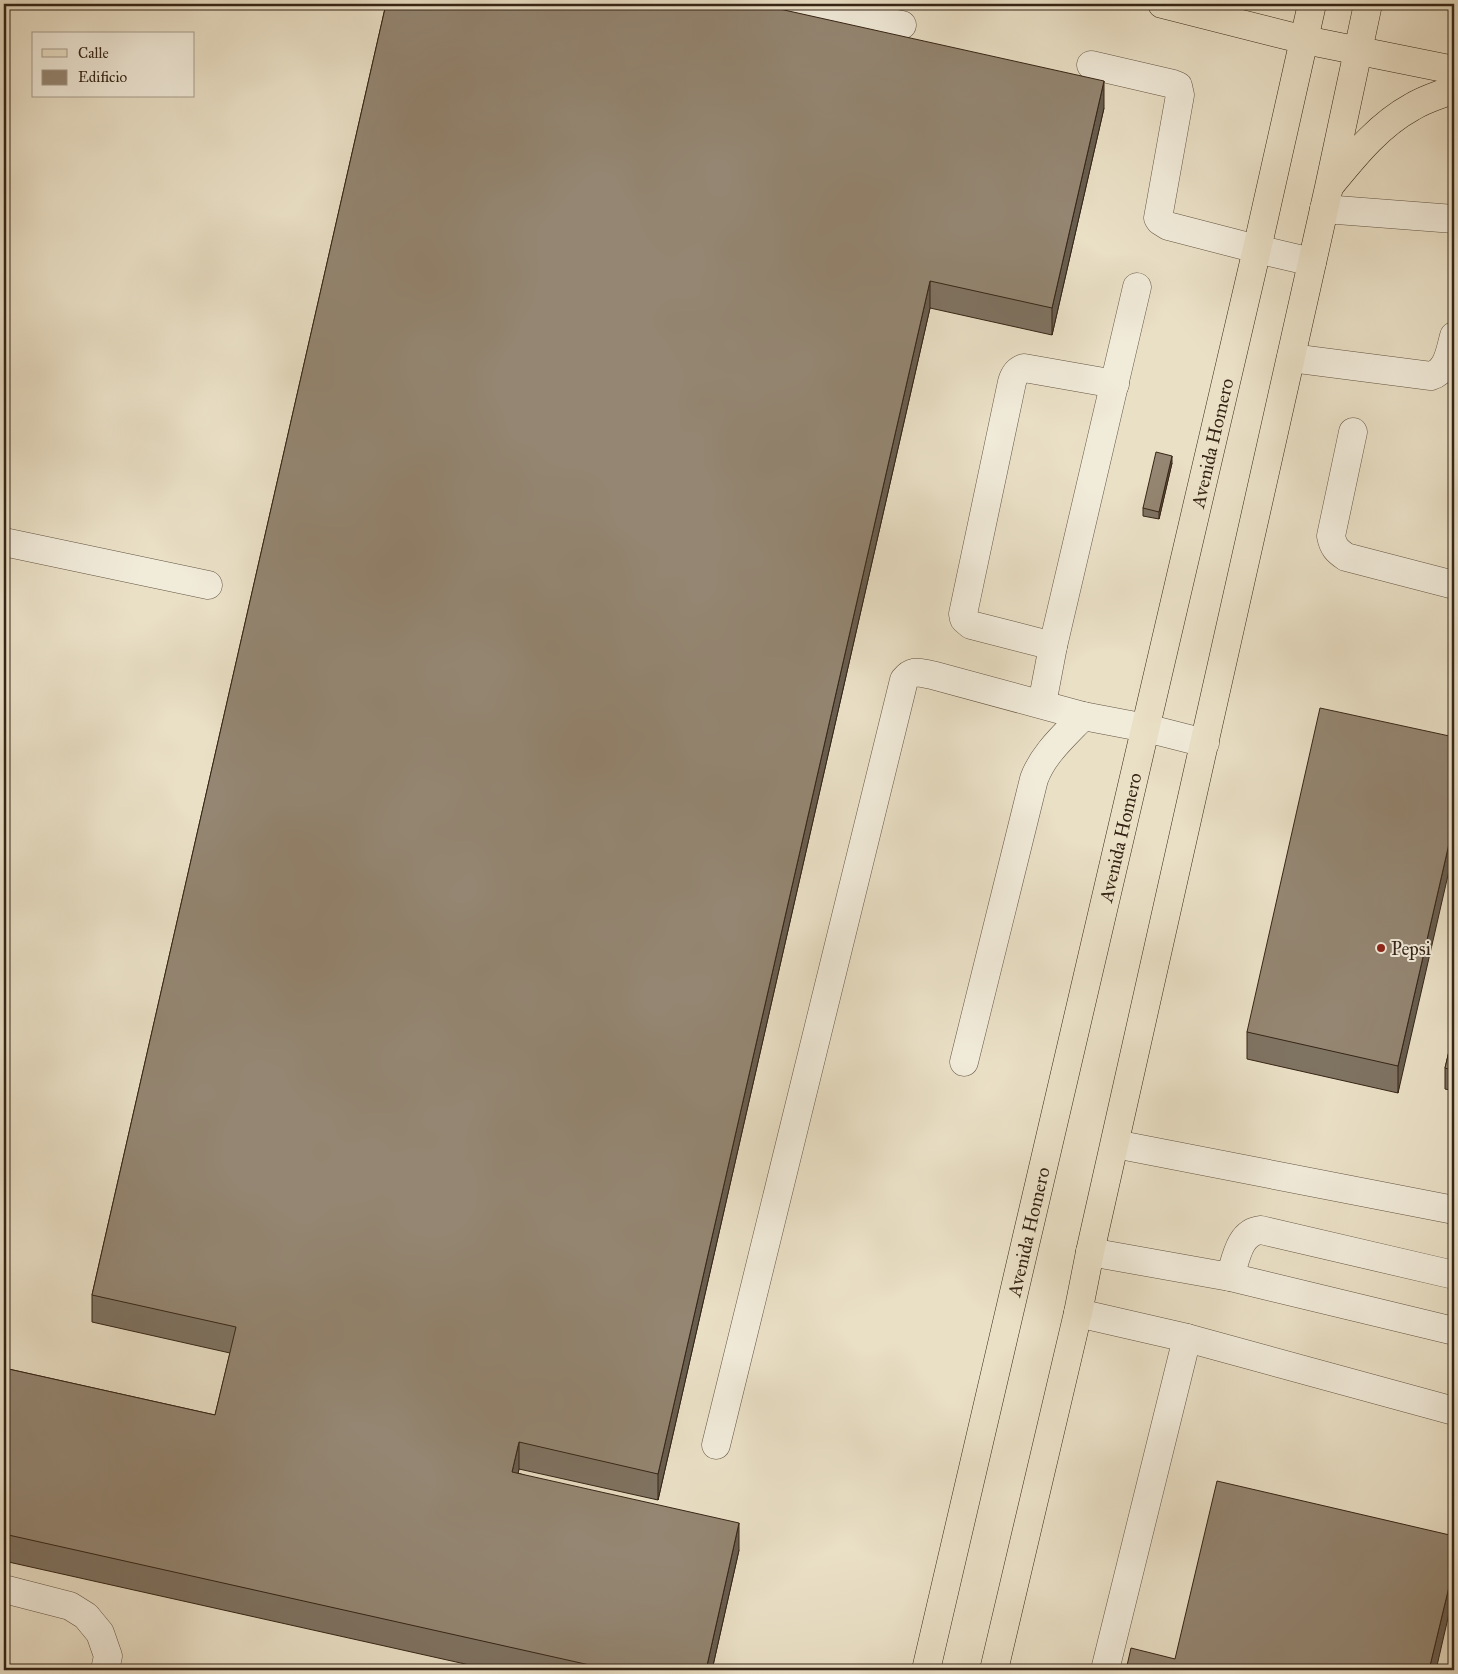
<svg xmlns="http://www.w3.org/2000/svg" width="1458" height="1674" viewBox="0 0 1458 1674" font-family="'IM FELL Great Primer',serif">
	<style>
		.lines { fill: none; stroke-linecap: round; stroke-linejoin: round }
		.minor-casing { stroke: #635442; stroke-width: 29 }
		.major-casing { stroke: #362516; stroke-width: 29 }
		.minor { stroke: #f1ebda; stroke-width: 28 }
		.major { stroke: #eae0c6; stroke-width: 28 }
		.wall { fill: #7f7362; stroke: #362516 }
		.shaded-wall { fill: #685e50; stroke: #362516 }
		.building { fill: #948672; stroke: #362516 }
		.poi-dot { fill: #8f2418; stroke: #f1ebda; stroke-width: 2 }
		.labels { text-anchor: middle; stroke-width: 4; stroke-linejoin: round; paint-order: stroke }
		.street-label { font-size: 19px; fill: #362516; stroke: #f1ebda }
		.poi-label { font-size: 19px; fill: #362516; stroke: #f1ebda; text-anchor: start }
	</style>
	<rect width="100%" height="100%" fill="#eae0c6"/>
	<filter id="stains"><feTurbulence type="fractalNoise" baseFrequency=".004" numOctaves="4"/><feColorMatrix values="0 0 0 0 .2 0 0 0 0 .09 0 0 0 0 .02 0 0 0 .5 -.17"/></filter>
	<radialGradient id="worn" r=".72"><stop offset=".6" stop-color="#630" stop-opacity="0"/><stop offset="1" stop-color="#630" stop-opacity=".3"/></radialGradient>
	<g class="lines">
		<g class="minor-casing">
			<g id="minor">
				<polyline points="789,4 902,25"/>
				<polyline points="1091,65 1173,84 1178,86 1180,95 1158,218 1160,221 1168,226 1257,249 1312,262"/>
				<polyline points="1324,209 1454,219"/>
				<path d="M 1291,358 L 1431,376 C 1448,371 1450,350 1454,336"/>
				<path d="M 1353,432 L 1331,536 C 1333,547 1337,551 1346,557 L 1454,585"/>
				<polyline points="4,542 208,585"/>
				<path d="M 1053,646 L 971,625 L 964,619 L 963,614 L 1012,382 C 1014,375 1017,370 1024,368 L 1115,384"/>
				<polyline points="1042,704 1053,646 1137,287"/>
				<path d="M 964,1062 L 1034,779 C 1043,754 1065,735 1083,716"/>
				<polyline points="1115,1144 1454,1210"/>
				<polyline points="1090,1252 1230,1277 1454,1331"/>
				<path d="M 1230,1277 C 1236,1259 1239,1232 1261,1230 L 1454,1275"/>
				<polyline points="1078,1313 1187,1338 1454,1411"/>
				<path d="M 716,1445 L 904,680 C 913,669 919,673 932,675 L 1083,716 L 1146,728 L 1205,743"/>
				<polyline points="4,1589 70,1606 86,1616 100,1633 108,1656 105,1670"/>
				<polyline points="1105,1670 1187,1338"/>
			</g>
		</g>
		<g class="major-casing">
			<g id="major">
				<polyline points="1162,4 1305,40 1454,70"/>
				<path d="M 1332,183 C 1355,155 1379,125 1412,107 C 1424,99 1440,95 1454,89"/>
				<path id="s1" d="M 926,1670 L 1257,249 L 1312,4"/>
				<polyline points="994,1670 1078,1313 1090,1252 1329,187 1368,4"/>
			</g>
		</g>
		<use href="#minor" class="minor"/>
		<use href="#major" class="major"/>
	</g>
	<g class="wall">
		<polygon points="386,4 1104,108 1052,335 930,308 658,1500 519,1469 518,1473 739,1550 712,1670 492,1670 4,1561 4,1368 215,1415 230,1353 92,1322 92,1295"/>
		<polygon points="1172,463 1159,519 1143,516 1143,508"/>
		<polygon points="1454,737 1398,1093 1247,1059 1247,1032"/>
		<polygon points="1454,1030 1454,1091 1445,1089 1445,1068"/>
	</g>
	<g class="shaded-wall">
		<polygon points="1104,81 1104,108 1052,335 1052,308"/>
		<polygon points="930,281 930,308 658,1500 658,1474"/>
		<polygon points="1172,456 1172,463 1159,519 1159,512"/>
		<polygon points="1454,822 1454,849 1398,1093 1398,1066"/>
		<polygon points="519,1442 519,1469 512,1499 512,1472"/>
		<polygon points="739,1523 739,1550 712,1670 706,1670"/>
		<polygon points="1454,1566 1454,1592 1436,1670 1429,1670"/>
	</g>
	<g class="building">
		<polygon points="386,4 757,4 1104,81 1052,308 930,281 658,1474 519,1442 512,1472 739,1523 706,1670 612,1670 4,1534 4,1368 215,1415 236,1327 92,1295"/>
		<polygon points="1156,452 1172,456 1159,512 1143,508"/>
		<polygon points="1320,708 1454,737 1454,822 1398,1066 1247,1032"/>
		<polygon points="1454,1030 1454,1071 1445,1068"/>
		<polygon points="1217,1481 1454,1536 1454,1566 1429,1670 1126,1670 1131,1648 1175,1659"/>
	</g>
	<circle class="poi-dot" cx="1381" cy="948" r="5"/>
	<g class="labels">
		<g class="street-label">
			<text dy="7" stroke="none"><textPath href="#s1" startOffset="1260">Avenida Homero</textPath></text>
			<text dy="7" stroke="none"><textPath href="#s1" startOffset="855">Avenida Homero</textPath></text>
			<text dy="7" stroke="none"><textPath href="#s1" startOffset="450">Avenida Homero</textPath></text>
		</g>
		<g class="poi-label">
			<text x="1391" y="955">Pepsi</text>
		</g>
	</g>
	<rect width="1458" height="1674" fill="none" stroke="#eae0c6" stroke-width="20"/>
	<rect x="5" y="5" width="1448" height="1664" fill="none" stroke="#362516" stroke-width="2.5"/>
	<rect x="10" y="10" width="1438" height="1654" fill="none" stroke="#362516"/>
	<rect x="32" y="32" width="162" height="65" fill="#f1ebda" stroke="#a69c8c"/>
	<rect x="42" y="49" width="25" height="8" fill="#eae0c6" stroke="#a69c8c"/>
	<text x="78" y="58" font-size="15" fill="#362516">Calle</text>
	<rect x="42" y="70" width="25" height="15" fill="#948672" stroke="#a69c8c"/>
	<text x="78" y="82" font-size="15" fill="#362516">Edificio</text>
	<rect width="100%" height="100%" filter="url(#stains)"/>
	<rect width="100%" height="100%" fill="url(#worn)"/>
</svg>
